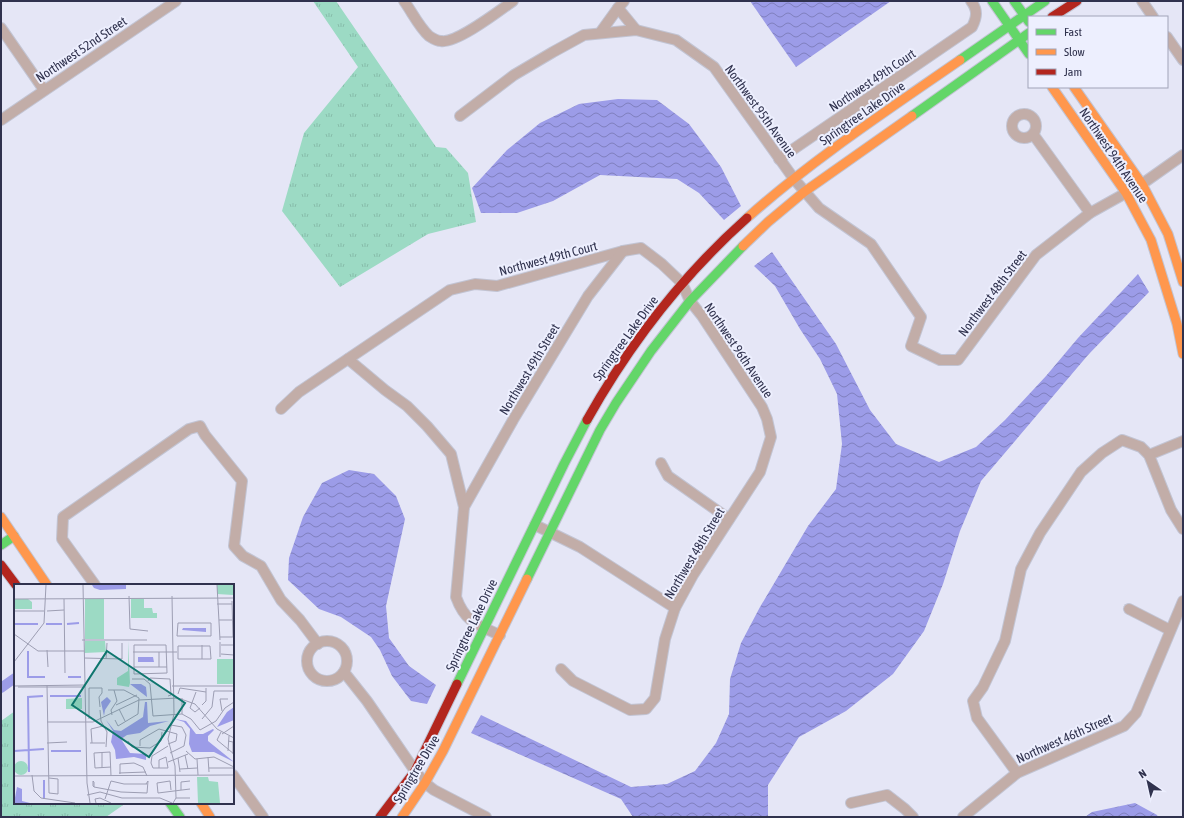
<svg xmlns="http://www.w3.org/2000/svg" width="1184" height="818" viewBox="0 0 1184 818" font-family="'Asap Condensed',sans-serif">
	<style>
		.grass { fill: url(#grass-tufts) }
		.water { fill: url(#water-waves) }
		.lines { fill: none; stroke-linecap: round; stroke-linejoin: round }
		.canal { stroke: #9c9ce8; stroke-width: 10 }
		.street-casing { stroke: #c2c4d3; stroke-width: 12 }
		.fast-casing { stroke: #c2c4d3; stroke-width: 11 }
		.slow-casing { stroke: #c2c4d3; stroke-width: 11 }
		.jam-casing { stroke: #c2c4d3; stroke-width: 11 }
		.street { stroke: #c2ada8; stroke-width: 10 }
		.fast { stroke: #63d668; stroke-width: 9 }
		.slow { stroke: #ff974d; stroke-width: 9 }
		.jam { stroke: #b3261e; stroke-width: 9 }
		.labels { text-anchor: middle; stroke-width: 4; stroke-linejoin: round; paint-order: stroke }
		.street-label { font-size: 13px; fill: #30324e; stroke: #edeffe }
		.inset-river { fill: none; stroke: #9c9ce8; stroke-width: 2 }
		.inset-road { fill: none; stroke: #9d9eb3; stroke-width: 1 }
		.view { fill: #0f766e; fill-opacity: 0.15; stroke: #0f766e; stroke-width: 2 }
		.inset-edge { fill: none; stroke: #30324e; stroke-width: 2 }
	</style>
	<defs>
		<pattern id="grass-tufts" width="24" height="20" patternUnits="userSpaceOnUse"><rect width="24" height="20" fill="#9cdac4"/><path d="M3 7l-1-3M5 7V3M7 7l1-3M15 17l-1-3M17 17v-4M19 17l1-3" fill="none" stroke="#87bcaa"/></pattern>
		<pattern id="water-waves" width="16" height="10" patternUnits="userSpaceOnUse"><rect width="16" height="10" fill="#9c9ce8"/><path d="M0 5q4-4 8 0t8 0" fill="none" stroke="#8080be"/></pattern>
	</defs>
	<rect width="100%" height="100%" fill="#e5e6f6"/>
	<g class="grass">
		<polygon points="313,1 336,1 436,147 446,148 468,173 476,222 428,234 340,287 282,211 304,133 358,67"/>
		<polygon points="15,711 15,803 126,803 106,817 1,817 1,721"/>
	</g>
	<g class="water">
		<polygon points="750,1 891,1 796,67"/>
		<polygon points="618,99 657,100 689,124 721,167 741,206 724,220 699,193 677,179 600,175 553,201 517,213 481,213 472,188 507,150 540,123 579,104"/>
		<polygon points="772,252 836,344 870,410 896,444 939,462 976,447 1005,420 1046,376 1078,338 1138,274 1149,292 1088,355 981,481 960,531 943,584 924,631 893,674 846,711 799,737 768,785 768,817 633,817 621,799 471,733 481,715 631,787 667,784 695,771 716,743 729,714 730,679 741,643 760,607 808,526 836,489 842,444 837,394 820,359 800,329 775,286 754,266"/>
		<polygon points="349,470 374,474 396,496 405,519 386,606 389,638 409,666 436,685 427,704 411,701 392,676 380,650 371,637 341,617 319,609 288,580 289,558 303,517 322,483"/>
		<polygon points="1135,803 1157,815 1158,817 1085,817 1092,812"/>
	</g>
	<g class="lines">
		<polyline class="canal" points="1,688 15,678"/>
		<g class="street-casing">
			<g id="street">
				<path d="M 404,1 C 412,12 419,27 429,36 C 432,38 437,41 441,41 C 456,44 499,11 513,1"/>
				<polyline points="624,1 618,8 636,30"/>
				<polyline points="1142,1 1153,17"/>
				<polyline points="1,28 44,90"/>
				<polyline points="600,33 618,8"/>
				<polyline points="1167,37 1183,60"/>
				<circle cx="1024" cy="126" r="12"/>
				<polyline points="460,116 514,75 553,52 584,35 636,30 676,40 714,67 794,179 819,208 871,244 921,317 911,346 940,360 958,360 1036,255 1090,213 1142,184 1183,155"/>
				<polyline points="1,120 176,1"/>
				<polyline points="1033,134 1090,213"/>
				<path d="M 779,159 L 972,27 C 977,17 978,10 971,1"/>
				<path d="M 348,359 L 385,390 L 407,406 L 427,426 L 451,454 L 464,507 L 456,597 C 465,622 477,625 500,635"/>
				<polyline points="281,409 299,392 450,290 475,284 497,286 623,251 641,248 662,264 682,283 690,301 702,316 762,407 767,419 771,437 760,472 693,575 675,608 665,639 655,698 646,709 630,710 573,681 561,669"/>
				<polyline points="1149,455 1183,441"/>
				<polyline points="661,463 668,476 729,519"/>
				<polyline points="464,507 513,420 588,296 623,251"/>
				<polyline points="535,525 580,547 675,608"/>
				<polyline points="95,585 62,539 63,517 189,429 200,426 205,435 242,481 234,546 243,556 261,566 281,600 300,620 318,644"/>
				<polyline points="1129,609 1170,630"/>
				<circle cx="327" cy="661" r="20"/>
				<polyline points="344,672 367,701 415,771 425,783 434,790 486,817"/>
				<polyline points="1017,773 977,718 973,701 983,687 1005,641 1021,569 1040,533 1081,472 1102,453 1122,440 1141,447 1149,455 1171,510 1183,529"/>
				<polyline points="233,775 263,817"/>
				<polyline points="851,803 887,795 905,809 913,817"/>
				<polyline points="963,817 1017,773 1124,726 1136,713 1183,601"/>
			</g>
		</g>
		<g class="fast-casing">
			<g id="fast">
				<polyline points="992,1 1029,54"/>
				<polyline points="1014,1 1029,22"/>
				<polyline points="960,60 1045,1"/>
				<polyline points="912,116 1029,33"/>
				<polyline points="1,545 14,536"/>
				<polyline points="527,579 600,430 616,403 651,351 690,301 743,246"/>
				<polyline points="457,684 564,464 587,420"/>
				<polyline points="170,803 180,817"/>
			</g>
		</g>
		<g class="slow-casing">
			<g id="slow">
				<polyline points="1052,87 1126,193 1151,240 1177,324 1183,354"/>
				<polyline points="1074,87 1142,184 1168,234 1183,282"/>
				<path d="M 747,218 C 813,159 888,110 960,60"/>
				<polyline points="743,246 768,222 804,192 912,116"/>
				<polyline points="1,517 47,585"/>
				<polyline points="201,803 210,817"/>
				<polyline points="402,817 425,783 443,751 527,579"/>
			</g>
		</g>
		<g class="jam-casing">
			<g id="jam">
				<polyline points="1052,17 1077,1"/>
				<path d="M 587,420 C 629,345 682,276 747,218"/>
				<polyline points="1,565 16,585"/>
				<polyline points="380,817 415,771 457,684"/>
			</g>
		</g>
		<use href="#street" class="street"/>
		<use href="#fast" class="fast"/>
		<use href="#slow" class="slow"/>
		<use href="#jam" class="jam"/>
	</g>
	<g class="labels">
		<g class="street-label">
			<text transform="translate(81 49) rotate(-34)" y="5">Northwest 52nd Street</text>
			<text transform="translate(872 80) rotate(-34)" y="5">Northwest 49th Court</text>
			<text transform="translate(761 111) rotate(54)" y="5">Northwest 95th Avenue</text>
			<text transform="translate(862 113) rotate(-35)" y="5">Springtree Lake Drive</text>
			<text transform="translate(1114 155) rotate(56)" y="5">Northwest 94th Avenue</text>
			<text transform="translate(548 258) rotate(-15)" y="5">Northwest 49th Court</text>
			<text transform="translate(992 293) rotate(-53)" y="5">Northwest 48th Street</text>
			<text transform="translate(625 338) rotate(-54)" y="5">Springtree Lake Drive</text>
			<text transform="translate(739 350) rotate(56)" y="5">Northwest 96th Avenue</text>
			<text transform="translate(529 369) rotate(-59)" y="5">Northwest 49th Street</text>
			<text transform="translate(694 553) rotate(-59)" y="5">Northwest 48th Street</text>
			<text transform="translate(471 625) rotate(-64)" y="5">Springtree Lake Drive</text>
			<text transform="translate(1064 738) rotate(-24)" y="5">Northwest 46th Street</text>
			<text transform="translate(416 769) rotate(-59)" y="5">Springtree Drive</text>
		</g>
	</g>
	<g transform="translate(14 584)">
		<rect width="220" height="220" fill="#e5e6f6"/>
		<path d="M 203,1 L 219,1 L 219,11 L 203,10 ZM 0,15 L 14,15 L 18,18 L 18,25 L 0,25 ZM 71,15 L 90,15 L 90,55 L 71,55 ZM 117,15 L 130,15 L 130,24 L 138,24 L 139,29 L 143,29 L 143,34 L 117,34 ZM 114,57 L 116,99 L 115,103 L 103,101 L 103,94 L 114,87 ZM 68,114 L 68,125 L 52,125 L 52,115 ZM0 184a7 7 0 1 1 14 0a7 7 0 1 1-14 0Z" fill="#9cdac4"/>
		<path d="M 71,57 L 91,57 L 92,68 L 70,69 ZM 203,75 L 220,75 L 220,100 L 203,100 ZM 183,193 L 194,193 L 195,197 L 204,198 L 206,219 L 184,219 Z" fill="#9cdac4"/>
		<path d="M 78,1 L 112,1 L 112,5 L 86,6 L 80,4 ZM 192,44 L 192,48 L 168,46 L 169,44 ZM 124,73 L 139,73 L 140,78 L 124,78 ZM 116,100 L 127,100 L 132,103 L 133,113 ZM 93,113 L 97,117 L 91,126 L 90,132 L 87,118 ZM 131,118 L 133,118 L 134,139 L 155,137 L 136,142 L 126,149 L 113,151 L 107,155 L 116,169 L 132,170 L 132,176 L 120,173 L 102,175 L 101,166 L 97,158 L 99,147 L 92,136 L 100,146 L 107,147 L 129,133 ZM 220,123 L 220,136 L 203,143 L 213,128 ZM 161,135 L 172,137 L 182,150 L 189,150 L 199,145 L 200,146 L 194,152 L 194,157 L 220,178 L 200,168 L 178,168 L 175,160 L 176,145 L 170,138 ZM 3,203 L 8,205 L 8,217 L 16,219 L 0,219 Z" fill="#9c9ce8"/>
		<path class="inset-river" d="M 0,40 L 24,40M 32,40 L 48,40M 53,40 L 65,39M 14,67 L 14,93 L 31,93M 54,93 L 67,93M 36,112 L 67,112M 15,166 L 30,165M 0,167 L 15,166M 37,167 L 67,167M 15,188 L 14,113 L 29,112M 30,215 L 30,196"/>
		<path class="inset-road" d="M 69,1 L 73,199 L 76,219M 203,1 L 206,56M 115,12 L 116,45 L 134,47M 158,12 L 160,130 L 154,155 L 161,182 L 162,214 L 159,219M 0,15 L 220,14M 50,15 L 51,89M 218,17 L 219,53M 203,20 L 218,20M 0,27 L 30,27M 33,27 L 50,26M 205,36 L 218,36M 197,39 L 197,52 L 163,52 L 164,39 ZM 0,50 L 24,67 L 70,67M 206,53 L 220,53M 68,56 L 133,56M 206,58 L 206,73M 120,61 L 152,61 L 153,89 L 120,90 ZM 188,61 L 188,75M 207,61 L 220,61M 164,62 L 196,62 L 197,75 L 164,75 ZM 33,66 L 34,83M 119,68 L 163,68M 145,68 L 145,83M 207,70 L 220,71M 70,74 L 108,75 L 108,59M 92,75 L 93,59M 0,78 L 30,39 L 32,1M 120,83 L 153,83M 118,95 L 130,95 L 136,100 L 139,132 L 168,130 L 177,135 L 186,146 L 202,137 L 211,124 L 220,118M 134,97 L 136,94 L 156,95 L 157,111 L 154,112M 33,101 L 35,209 L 44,210 L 44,195 L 35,194M 0,102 L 71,101M 158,102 L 220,102M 4,103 L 71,103M 94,106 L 110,106 L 125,114 L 124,130 L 104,142 L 101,136M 182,108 L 176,124 L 181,128 L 186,124M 164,110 L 166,104 L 192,108M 102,121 L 123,111M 188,121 L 192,117 L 192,104M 105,125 L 111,137M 86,126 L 87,137 L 93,148 L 92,163M 208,127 L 206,115 L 214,115M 168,130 L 168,114M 98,131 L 97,126 L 103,117 L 100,106M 75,135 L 75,104 L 88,104 L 88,109 L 85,113 L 86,123M 188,135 L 198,123 L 200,107 L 220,107M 33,138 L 79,138 L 125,116 L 164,114 L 181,120 L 203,145 L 220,154M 207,148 L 203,156 L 220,170M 208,150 L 220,142M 114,157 L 118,163 L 136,164 L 147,157 L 148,148M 214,157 L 219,158 L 219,170M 33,159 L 53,158M 76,159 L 91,159M 78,159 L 77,145 L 89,142M 126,162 L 126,156 L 145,145 L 163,150 L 162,157 L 154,160M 172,167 L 181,175 L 200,173 L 220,183M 214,167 L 215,152M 88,168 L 88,184M 156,169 L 170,162 L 172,151 L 168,143 L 157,141M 171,171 L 174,185M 194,173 L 195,188M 164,174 L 166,188M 183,175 L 184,191M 154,178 L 174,170M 97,183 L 81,184 L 80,169 L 96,168 L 97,192M 145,184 L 145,176 L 152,173 L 154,184 L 139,184 L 137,179 L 138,172 L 154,162M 195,184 L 220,184M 166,185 L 183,184M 105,189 L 132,188M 106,190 L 106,180 L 120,179 L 129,183 L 133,192M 18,191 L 20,207 L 27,214 L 61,219M 0,192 L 220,191M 79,197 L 80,198 L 80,203 L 79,202 ZM 80,203 L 107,208 L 133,209 L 134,197 L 132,200M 157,206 L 156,197 L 143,199 L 144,209 L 176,205M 167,206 L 167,198 L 176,197M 73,211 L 86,208 L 108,214 L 146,214 L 158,219M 162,214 L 176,214M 91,215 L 97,197 L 110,200 L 133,200M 82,219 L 81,215 L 86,214 L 97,219"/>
		<path class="view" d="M 93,67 L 171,119 L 135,173 L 58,121 Z"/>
		<rect width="220" height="220" class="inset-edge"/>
	</g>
	<rect width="1184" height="818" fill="none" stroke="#30324e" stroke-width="4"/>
	<rect x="1028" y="16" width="140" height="72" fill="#edeffe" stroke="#a1a3b8"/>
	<rect x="1036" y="29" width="20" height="6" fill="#63d668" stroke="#a1a3b8"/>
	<text x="1064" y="36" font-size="12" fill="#30324e">Fast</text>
	<rect x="1036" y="49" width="20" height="6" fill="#ff974d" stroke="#a1a3b8"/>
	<text x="1064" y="56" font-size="12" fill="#30324e">Slow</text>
	<rect x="1036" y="69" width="20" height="6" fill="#b3261e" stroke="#a1a3b8"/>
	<text x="1064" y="76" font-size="12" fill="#30324e">Jam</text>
	<g transform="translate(1148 782) rotate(326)" stroke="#edeffe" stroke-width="3" paint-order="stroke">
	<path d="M0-3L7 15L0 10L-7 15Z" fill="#30324e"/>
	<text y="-6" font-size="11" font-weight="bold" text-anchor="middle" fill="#30324e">N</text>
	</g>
</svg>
